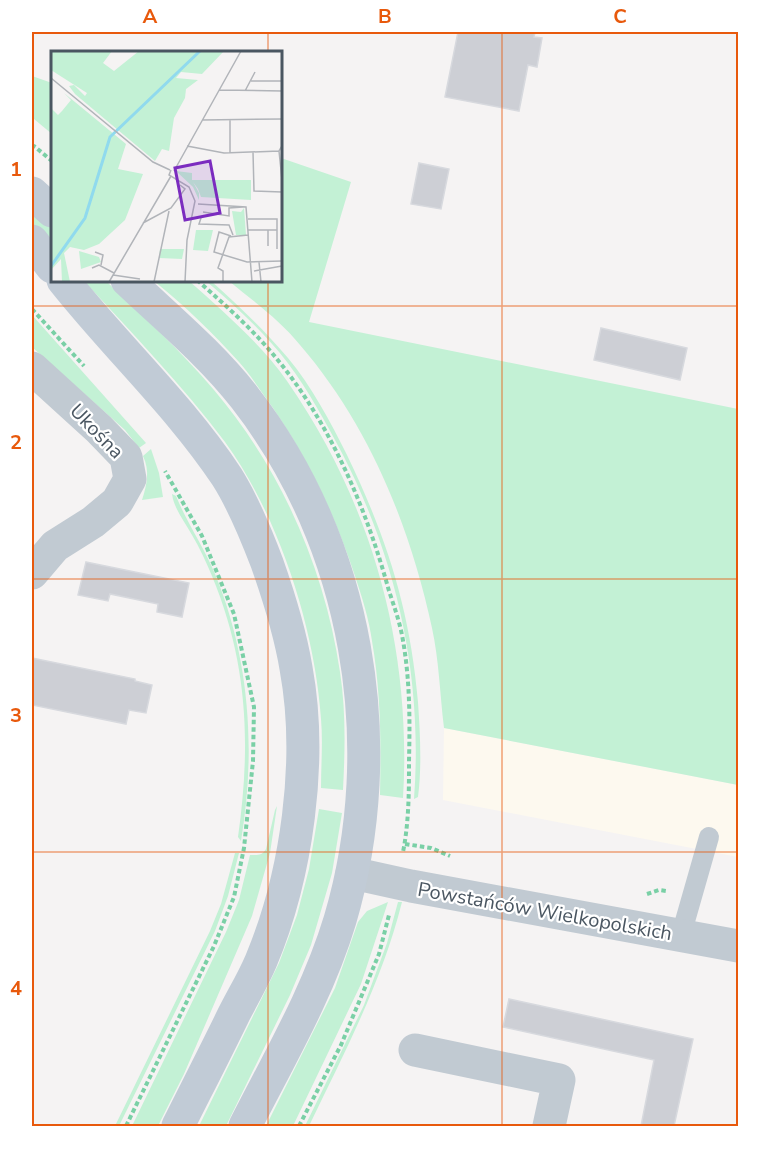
<svg xmlns="http://www.w3.org/2000/svg" width="770" height="1158" viewBox="0 0 770 1158" font-family="'Nunito Sans',sans-serif">
	<style>
		.commercial { fill: #fdf9ef }
		.green { fill: #c3f1d5 }
		.building { fill: #cdcfd5; stroke: #d7d9de; stroke-width: 1.5 }
		.lines { fill: none; stroke-linecap: round; stroke-linejoin: round }
		.path { stroke: #7ad0a6; stroke-width: 4; stroke-dasharray: 4.5 3; stroke-linecap: butt }
		.lane { stroke: #c1cad2; stroke-width: 20 }
		.street { stroke: #c1cad2; stroke-width: 33 }
		.secondary { stroke: #c1cbd6; stroke-width: 33 }
		.grid { fill: none; stroke: #e8590c; stroke-width: 1.5; stroke-opacity: 0.55 }
		.labels { text-anchor: middle; stroke-width: 4.5; stroke-linejoin: round; paint-order: stroke }
		.street-label { font-size: 20px; fill: #4a5661; stroke: #fff }
		.inset-river { fill: none; stroke: #90daee; stroke-width: 3 }
		.inset-road { fill: none; stroke: #b1b4b9; stroke-width: 1.5 }
		.view { fill: #7b2cbf; fill-opacity: 0.15; stroke: #7b2cbf; stroke-width: 3 }
		.inset-edge { fill: none; stroke: #4a5661; stroke-width: 3 }
		.neatline { fill: none; stroke: #e8590c; stroke-width: 2 }
		.grid-label { font-size: 20px; text-anchor: middle; font-weight: bold; fill: #e8590c }
	</style>
	<rect width="100%" height="100%" fill="#f5f3f3"/>
	<polygon class="commercial" points="444,728 738,785 738,857 443,800"/>
	<g class="green">
		<polygon points="32,76 52,83 52,134 34,119 32,112"/>
		<path d="M 281,158 L 351,182 L 309,322 L 738,409 L 738,785 L 444,728 C 440,695 439,660 432,628 C 410,526 369,425 300,345 C 280,320 253,301 229,281 L 280,280 Z"/>
		<polygon points="32,208 52,228 52,245 32,223"/>
		<path d="M 84,281 L 106,281 C 143,316 181,351 214,390 C 282,470 325,570 340,672 C 346,711 345,751 343,790 L 321,788 C 321,765 323,742 321,719 C 315,629 279,516 225,442 C 182,385 132,333 84,281 Z"/>
		<path d="M 154,281 L 189,281 C 223,311 261,344 287,381 C 373,505 412,648 403,798 L 380,795 C 381,743 381,693 372,641 C 369,619 362,597 355,576 C 333,510 304,450 263,394 C 256,384 248,372 239,362 C 213,333 184,305 154,281 Z"/>
		<path d="M 206,281 L 211,281 C 238,305 264,330 288,358 C 312,387 330,421 347,455 C 387,538 410,610 418,702 C 420,733 422,766 418,797 L 414,799 C 423,679 398,563 343,455 C 326,423 309,391 287,362 C 264,332 234,305 206,281 Z"/>
		<polygon points="32,315 146,443 139,448 125,430 32,347"/>
		<path d="M 151,449 L 159,473 L 163,497 L 142,500 C 147,484 150,471 143,456 Z"/>
		<path d="M 172,494 L 176,496 C 187,523 204,547 215,574 C 250,659 256,751 241,841 L 238,837 C 251,745 248,663 212,576 C 206,562 200,548 192,535 C 185,522 174,509 172,494 Z"/>
		<path d="M 277,806 L 270,853 L 252,916 L 184,1074 L 158,1126 L 132,1126 L 226,932 L 239,900 L 250,855 C 258,855 262,856 266,849 L 275,810 Z"/>
		<polygon points="319,809 342,813 332,873 311,945 290,995 226,1126 199,1126 279,963 297,915 309,869"/>
		<polygon points="235,853 239,853 228,896 215,931 119,1126 115,1126 210,931 221,904"/>
		<polygon points="388,902 361,984 293,1126 266,1126 335,988 358,922 367,911"/>
		<path d="M 398,902 L 402,902 C 382,982 344,1053 309,1126 L 305,1126 L 364,1005 L 387,943 Z"/>
	</g>
	<g class="building">
		<polygon points="458,32 535,32 534,37 542,38 537,67 528,65 519,111 445,97"/>
		<polygon points="419,163 449,169 441,209 411,204"/>
		<polygon points="601,328 687,348 680,380 594,360"/>
		<polygon points="86,562 189,583 182,617 157,612 158,604 110,594 108,601 78,595"/>
		<polygon points="32,658 135,679 135,681 152,685 146,713 129,710 126,724 32,705"/>
		<polygon points="509,999 693,1039 674,1126 641,1126 654,1060 503,1027"/>
	</g>
	<g class="lines">
		<g class="path">
			<polyline points="32,148 34,146 52,161"/>
			<path d="M 197,280 C 223,303 249,326 272,353 C 329,420 366,507 389,591 C 394,606 399,620 402,635 C 410,677 410,719 409,761 C 409,791 409,822 403,852"/>
			<polyline points="32,309 84,366"/>
			<polyline points="405,844 431,848 450,856"/>
			<polyline points="647,894 659,890 666,891"/>
			<polyline points="126,1126 214,946 234,897 244,848 253,761 254,707 234,614 202,536 165,471"/>
			<polyline points="299,1126 341,1045 379,954 389,915"/>
		</g>
		<polyline class="lane" points="681,935 709,837"/>
		<g class="street">
			<polyline points="32,368 99,429 126,457 130,479 117,502 93,522 55,546 32,573"/>
			<polyline points="352,873 411,886 738,946"/>
			<polyline points="415,1050 559,1080 549,1126"/>
		</g>
		<g class="secondary">
			<polyline points="32,193 52,211"/>
			<polyline points="32,241 52,267"/>
			<path d="M 63,280 C 116,347 180,406 227,477 C 244,504 256,534 267,563 C 279,597 290,632 296,668 C 313,760 297,875 261,961 C 253,980 242,998 233,1016 C 215,1053 196,1090 178,1126"/>
			<path d="M 127,280 C 167,318 211,354 245,398 C 358,543 392,744 340,920 C 318,993 279,1059 245,1126"/>
		</g>
	</g>
	<path class="grid" d="M 268,32 L 268,52M 502,32 L 502,1126M 268,280 L 268,1126M 32,306 L 738,306M 32,579 L 738,579M 32,852 L 738,852"/>
	<g class="labels">
		<g class="street-label">
			<text transform="translate(97 431) rotate(46)" y="7">Ukośna</text>
			<text transform="translate(545 911) rotate(10)" y="7">Powstańców Wielkopolskich</text>
		</g>
	</g>
	<g transform="translate(51 51)">
		<rect width="231" height="231" fill="#f5f3f3"/>
		<path d="M 0,0 L 61,0 L 52,12 L 63,20 L 88,0 L 173,0 L 151,23 L 130,21 L 125,27 L 147,29 L 135,38 L 134,47 L 123,67 L 118,100 L 111,98 L 104,110 L 18,38 L 24,43 L 18,35 L 23,34 L 34,45 L 36,42 L 0,19 ZM 13,42 L 75,93 L 67,118 L 92,123 L 74,169 L 48,193 L 33,199 L 19,196 L 13,202 L 19,231 L 11,231 L 10,208 L 0,219 L 0,57 L 7,64 L 11,60 L 20,49 ZM 125,120 L 141,122 L 141,129 L 200,129 L 200,149 L 150,146 L 147,138 L 142,131 L 148,142 L 148,149 L 142,136 ZM 193,157 L 195,184 L 185,184 L 181,160 L 190,161 ZM 145,179 L 162,179 L 157,200 L 142,199 ZM 109,198 L 133,198 L 131,208 L 108,207 ZM 28,200 L 48,206 L 50,211 L 30,218 Z" fill="#c3f1d5"/>
		<path class="inset-river" d="M 0,215 L 34,167 L 59,86 L 149,0"/>
		<path class="inset-road" d="M 0,27 L 102,111 L 119,119M 200,30 L 231,30M 168,39 L 231,40M 194,40 L 204,21M 151,69 L 231,68M 136,95 L 173,102 L 228,100 L 231,95M 228,100 L 231,129M 202,101 L 203,140 L 231,141M 179,102 L 179,68M 120,119 L 118,124 L 138,136 L 144,150 L 136,189 L 134,231M 123,120 L 190,0M 147,153 L 195,156 L 201,231M 152,161 L 178,165 L 178,157 L 192,156M 150,167 L 148,173 L 178,174 L 182,184M 197,168 L 226,168 L 226,198M 92,172 L 120,157 L 134,138 L 129,134M 197,179 L 217,179M 180,185 L 168,181 L 163,201 L 196,211 L 231,210M 217,195 L 217,179 L 226,179M 44,201 L 52,204 L 50,214M 208,211 L 210,231M 41,217 L 48,214 L 63,222M 203,220 L 231,215M 62,224 L 89,228M 58,231 L 120,125M 103,231 L 118,160M 172,231 L 172,220 L 167,217 L 178,186 L 197,184"/>
		<path class="view" d="M 159,110 L 169,162 L 134,169 L 124,117 Z"/>
		<rect width="231" height="231" class="inset-edge"/>
	</g>
	<rect width="770" height="1158" fill="none" stroke="#ffffff" stroke-width="66"/>
	<rect x="33" y="33" width="704" height="1092" class="neatline"/>
	<g class="grid-label">
		<text x="150" y="23">A</text>
		<text x="385" y="23">B</text>
		<text x="620" y="23">C</text>
		<text x="16" y="176">1</text>
		<text x="16" y="449">2</text>
		<text x="16" y="722">3</text>
		<text x="16" y="995">4</text>
	</g>
</svg>
